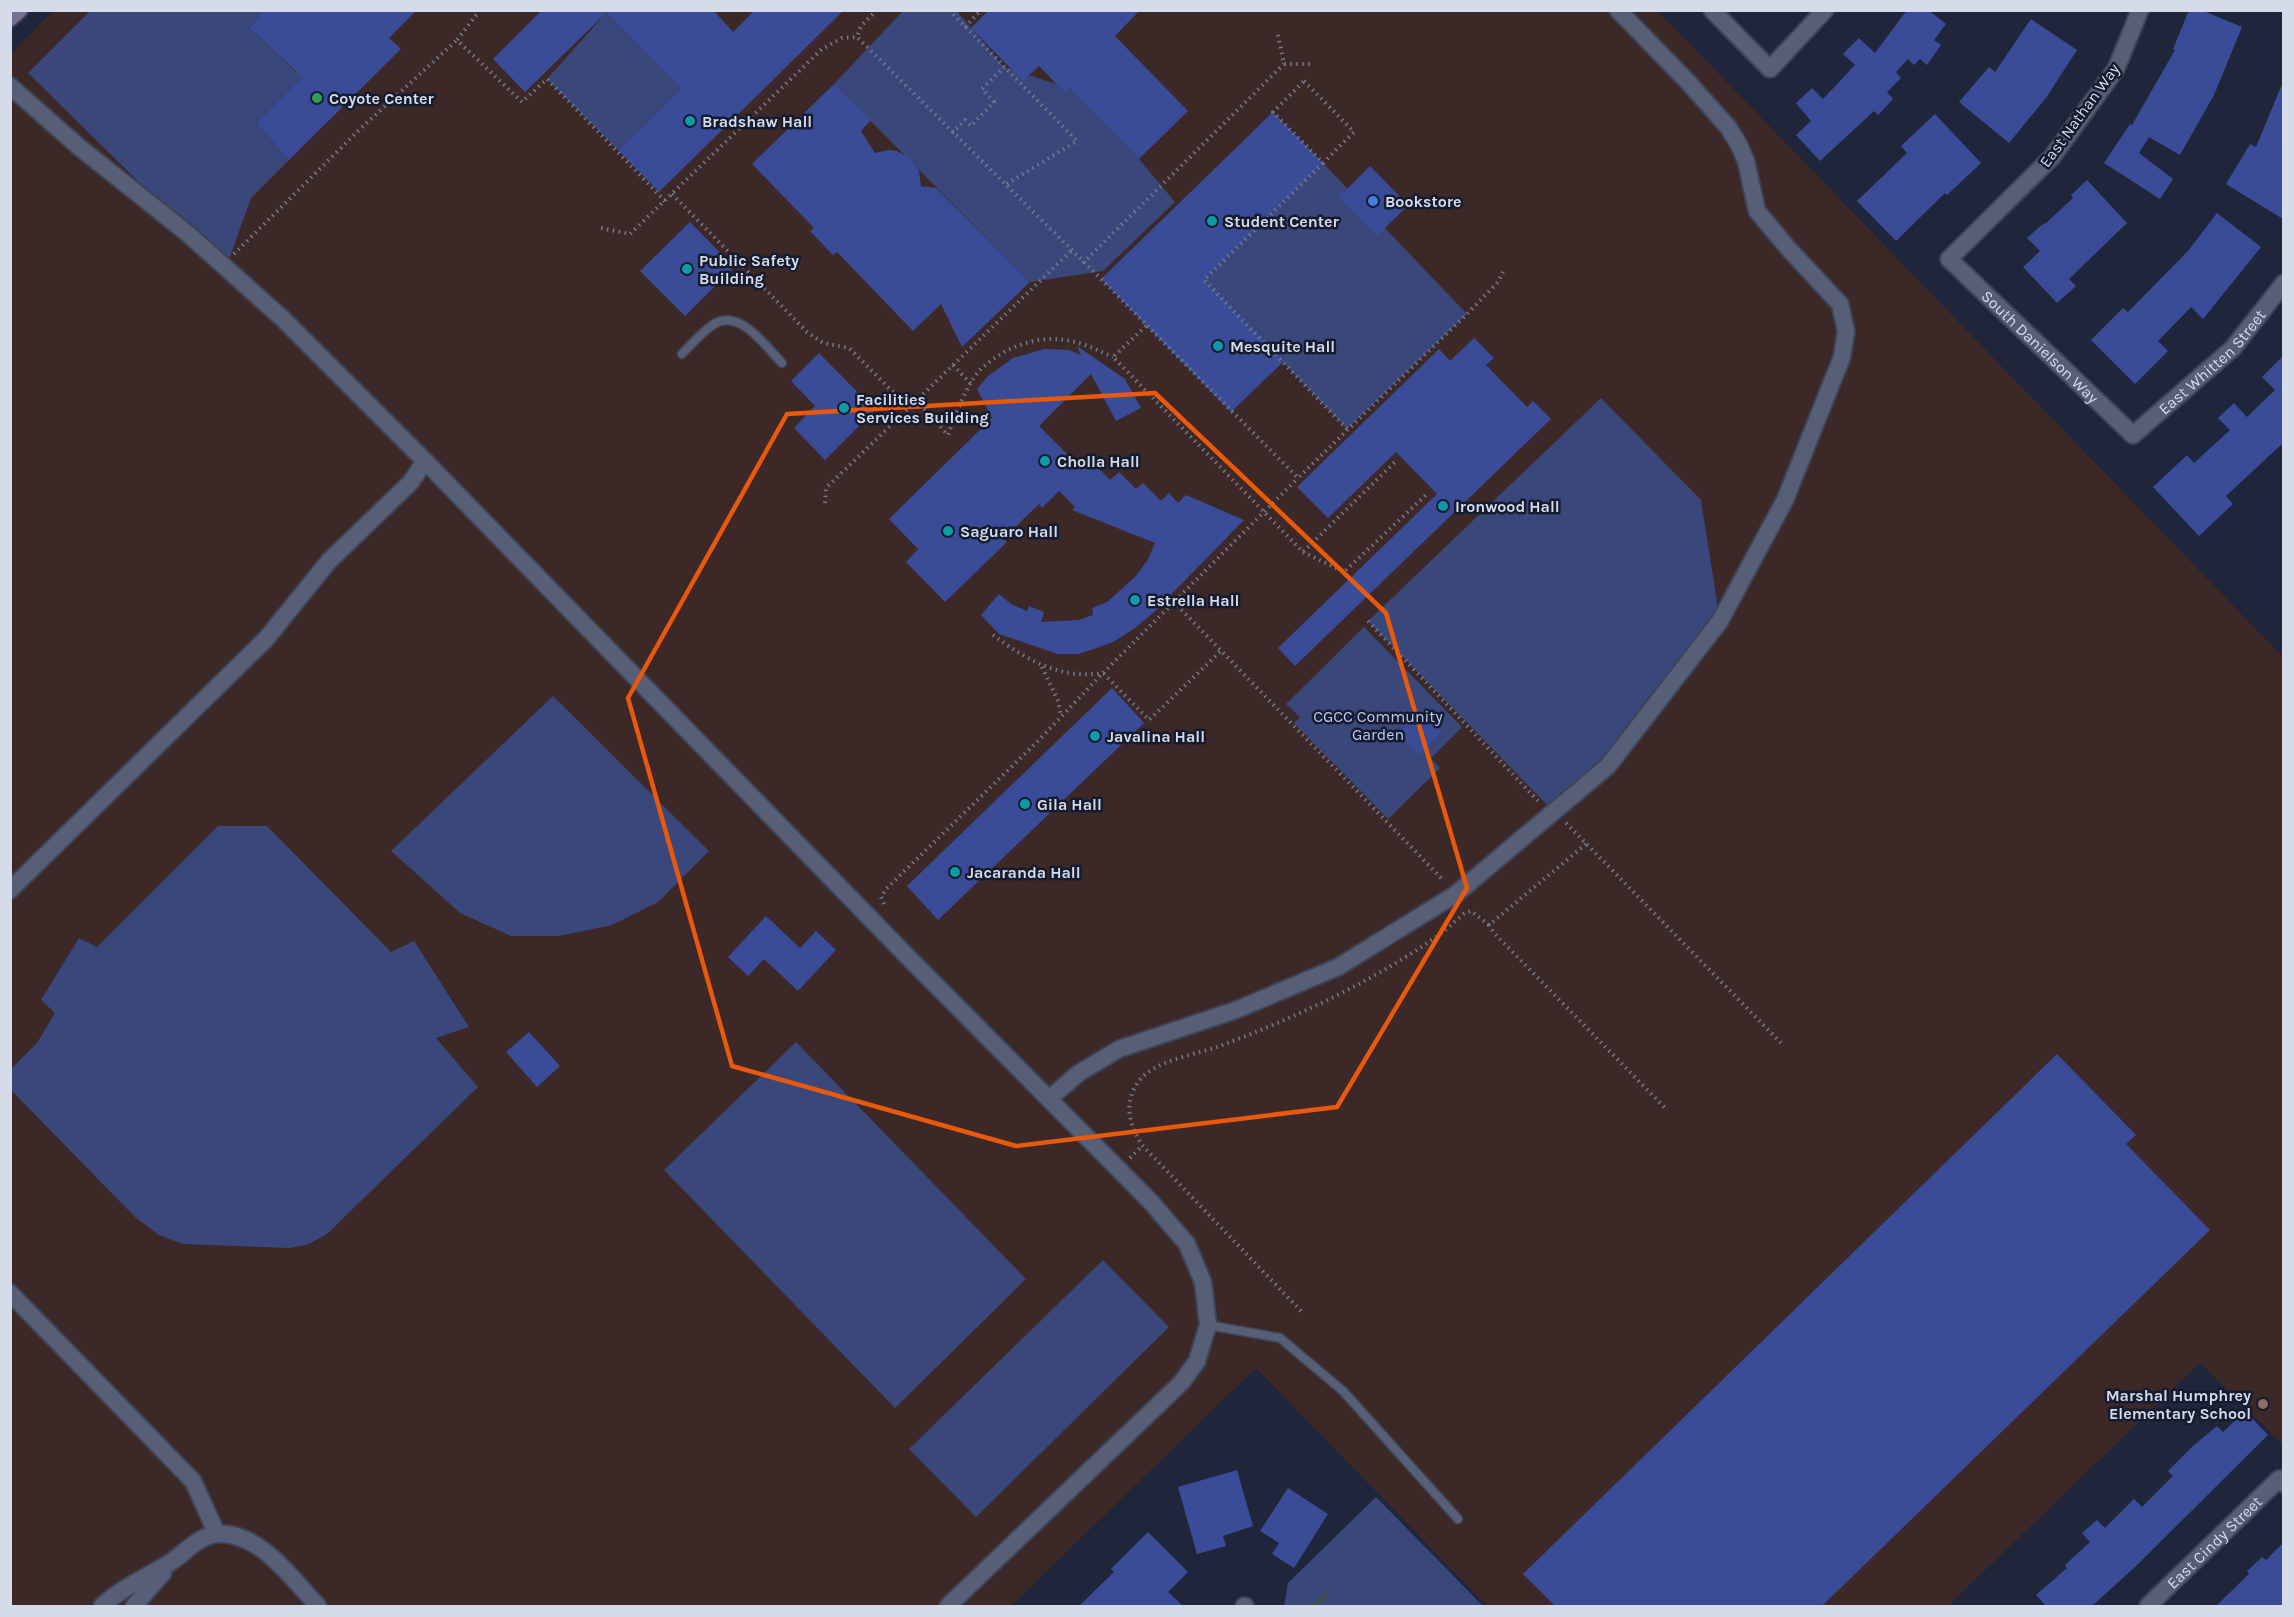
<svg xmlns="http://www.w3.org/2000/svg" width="2294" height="1617" viewBox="0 0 2294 1617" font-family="Karla,sans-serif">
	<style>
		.education { fill: #3c2827 }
		.green { fill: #39477a }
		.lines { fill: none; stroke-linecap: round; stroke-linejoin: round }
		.stream { stroke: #424c55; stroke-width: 6 }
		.building { fill: #3a4c98 }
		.service-casing { stroke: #3e4355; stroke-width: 11 }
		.minor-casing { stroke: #3e4355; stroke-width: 20 }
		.secondary-casing { stroke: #3e4355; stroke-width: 20 }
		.path { stroke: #73798b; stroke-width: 4; stroke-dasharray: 1.5 4.5; stroke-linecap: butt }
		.service { stroke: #575f77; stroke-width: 8 }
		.minor { stroke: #575f77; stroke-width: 16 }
		.secondary { stroke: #766f94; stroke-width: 16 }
		.marked { fill: none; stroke: #e8590c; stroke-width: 4.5; stroke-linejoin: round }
		.leisure-dot { fill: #2e9e5b; stroke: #161c30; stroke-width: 2 }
		.culture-dot { fill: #0f9aa8; stroke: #161c30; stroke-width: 2 }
		.shop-dot { fill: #3f7fe0; stroke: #161c30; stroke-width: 2 }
		.education-dot { fill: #8d6e63; stroke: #161c30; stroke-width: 2 }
		.labels { text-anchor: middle; stroke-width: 5; stroke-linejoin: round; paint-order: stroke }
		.poi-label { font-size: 16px; font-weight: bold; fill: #d6dbe9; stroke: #161c30; text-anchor: start }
		.street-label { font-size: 16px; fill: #d6dbe9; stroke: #161c30 }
		.park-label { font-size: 16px; fill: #bac9f3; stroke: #161c30 }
	</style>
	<rect width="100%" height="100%" fill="#1f263b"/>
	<polygon class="education" points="53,11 1658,11 2283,657 2283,1445 2200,1363 1948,1606 1487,1606 1256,1368 1011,1606 11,1606 10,55"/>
	<g class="green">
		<polygon points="91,10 265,11 249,28 296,72 308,71 256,123 289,160 251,198 226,268 28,73"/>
		<polygon points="903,11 957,11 1004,67 1069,88 1139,159 1175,202 1103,271 1030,282 834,84"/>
		<polygon points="606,13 681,89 618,150 547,79"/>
		<polygon points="1323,163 1467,314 1347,429 1204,280"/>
		<polygon points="1601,398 1701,500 1720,621 1608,766 1554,812 1368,621"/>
		<polygon points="1364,627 1462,727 1431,758 1440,768 1388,819 1294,723 1300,717 1286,704"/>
		<polygon points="553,696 709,851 658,902 612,925 559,936 511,936 460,913 391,851"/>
		<polygon points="218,826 267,826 391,952 414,941 469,1027 436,1038 478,1087 327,1234 307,1245 289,1248 183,1244 159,1235 136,1218 11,1090 11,1069 37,1043 55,1013 41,1000 79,938 97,947"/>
		<polygon points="796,1042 1026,1279 895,1408 664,1170"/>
		<polygon points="1103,1260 1169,1327 976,1517 909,1449"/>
		<polygon points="1376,1497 1483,1606 1284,1606 1288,1583"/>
	</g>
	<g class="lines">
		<polyline class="stream" points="1315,1606 1325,1595"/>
	</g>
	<g class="building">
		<polygon points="265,10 417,10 389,38 401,49 289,160 256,123 302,77 249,28"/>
		<polygon points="542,10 713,10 733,32 755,10 844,10 659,192 618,150 681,89 606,13 525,92 493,59"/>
		<polygon points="989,10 1140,10 1115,36 1188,111 1139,159 1069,88 1065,93 1039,66 1023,81 971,28"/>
		<polygon points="1907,10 1928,10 1946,24 1934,40 1941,45 1927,65 1920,59 1914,65 1908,59 1896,72 1901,78 1887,92 1893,99 1878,115 1874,111 1820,161 1796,135 1811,121 1796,103 1812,88 1823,99 1855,65 1843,54 1859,38 1875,53"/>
		<polygon points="2189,10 2201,10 2242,27 2214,95 2180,155 2149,137 2139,153 2173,179 2160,199 2104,163 2130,124 2132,125 2175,50 2173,49"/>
		<polygon points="2031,19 2077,50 2046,98 2009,143 1959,102 1989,67 1995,72"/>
		<polygon points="2283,82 2283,219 2226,184 2250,144 2256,147"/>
		<polygon points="834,84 871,120 861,131 875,153 889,150 897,151 911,159 919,171 921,186 936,188 1030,282 962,347 941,304 913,331 837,252 833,255 810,231 814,228 752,164"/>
		<polygon points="1273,112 1323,163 1204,280 1284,361 1231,412 1101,279"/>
		<polygon points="1935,114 1981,163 1947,195 1945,193 1896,241 1857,201 1907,153 1901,146"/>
		<polygon points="1370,166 1408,205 1377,236 1339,197"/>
		<polygon points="2087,180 2127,223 2069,279 2076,286 2057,303 2023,267 2040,251 2027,238 2044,223 2045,224 2073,198 2071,195"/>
		<polygon points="2217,213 2261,247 2203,319 2191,307 2158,341 2168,351 2135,384 2091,340 2123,308 2128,312 2188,251"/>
		<polygon points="690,222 734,267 685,316 640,271"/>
		<polygon points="1474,338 1494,358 1486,365 1527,407 1533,401 1551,419 1295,666 1278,648 1437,494 1396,452 1328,518 1297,487 1439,349 1450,361"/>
		<polygon points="1077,346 1125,379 1141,408 1116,421 1091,374 1039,426 1079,466 1088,457 1110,480 1119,472 1136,489 1143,483 1161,501 1169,493 1178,503 1186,495 1244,520 1154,612 1135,628 1115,641 1097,648 1078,654 1058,654 999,634 981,615 999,594 1011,604 1027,611 1029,606 1044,612 1041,622 1079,620 1093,615 1092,608 1107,602 1135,577 1147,561 1155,543 1072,510 1075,507 1059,491 1042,508 1039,504 1003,539 1007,542 945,602 906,562 918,549 889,519 992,418 977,389 988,376 1013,358 1044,349 1069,350 1081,355"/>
		<polygon points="819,353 875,410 825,460 794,428 815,406 791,381"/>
		<polygon points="2283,356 2283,443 2226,496 2233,504 2199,536 2153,487 2187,455 2194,463 2230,430 2218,418 2234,403 2247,417 2275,390 2262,377"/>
		<polygon points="1112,688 1144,723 938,920 907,886"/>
		<polygon points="1421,710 1442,732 1418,755 1397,733"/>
		<polygon points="766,916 800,948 816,931 836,950 798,991 764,959 748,976 728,957"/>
		<polygon points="529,1032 560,1066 537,1087 506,1052"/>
		<polygon points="2057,1054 2136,1135 2126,1144 2210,1230 1822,1606 1555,1606 1523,1574"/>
		<polygon points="2245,1411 2268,1435 2135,1567 2092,1606 2046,1606 2036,1595 2067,1568 2065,1565 2090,1542 2082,1533 2097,1520 2105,1528 2134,1499 2142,1507 2173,1476 2168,1471 2193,1446 2217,1426 2223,1432"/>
		<polygon points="1237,1470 1253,1526 1223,1536 1226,1546 1197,1554 1178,1487"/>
		<polygon points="1288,1488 1328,1514 1294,1568 1272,1554 1279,1543 1260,1531"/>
		<polygon points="1148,1532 1188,1572 1168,1592 1183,1606 1079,1606 1114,1572 1111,1569"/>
		<polygon points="2283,1543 2283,1606 2216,1606 2249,1574 2247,1571 2262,1557 2266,1560"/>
	</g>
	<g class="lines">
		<g class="service-casing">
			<g id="service">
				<path d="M 682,354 C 692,344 702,332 714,324 C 740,308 766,347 782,363"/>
				<polyline points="1208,1325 1280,1338 1343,1391 1458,1519"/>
			</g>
		</g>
		<g class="minor-casing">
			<g id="minor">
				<polyline points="1712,10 1770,69 1825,10"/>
				<path id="s1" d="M 2140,10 L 2116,69 L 2052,157 L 1949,259 L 2133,435 L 2233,348 L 2284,283"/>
				<polyline points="10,86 79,147 187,233 283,319 425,461 904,953 1151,1202 1187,1244 1203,1282 1208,1325 1197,1361 1182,1382 948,1606"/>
				<polyline points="10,890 266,639 329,561 411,482 425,461"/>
				<polyline points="1050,1098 1079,1073 1119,1049 1236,1010 1338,967 1456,894 1608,766 1720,621 1785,500 1842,357 1846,331 1840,304 1787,247 1757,211 1746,161 1738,143 1728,127 1688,82 1618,10"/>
				<polyline points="10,1293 193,1481 217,1534"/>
				<path d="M 102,1606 C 121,1588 149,1576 171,1562 C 186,1552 199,1535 218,1534 C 259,1531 293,1580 318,1606"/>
				<polyline points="134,1606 163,1573"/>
				<polyline points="1244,1606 1245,1606"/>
				<path id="s2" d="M 2148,1606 L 2279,1479 L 2284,1484"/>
			</g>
		</g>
		<g class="secondary-casing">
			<polyline id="secondary" points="10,18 19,10"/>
		</g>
		<g class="path">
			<polyline points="480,10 457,40 522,102 547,79 665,201"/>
			<polyline points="877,10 861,26 857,37 1101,279 1298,478 1467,314 1498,282 1503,272"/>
			<polyline points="949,10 1077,141 1005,185"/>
			<polyline points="965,27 981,10"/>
			<polyline points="1278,35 1284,64 1311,64"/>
			<polygon points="1304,81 1354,132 1323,163 1273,112"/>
			<polyline points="952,133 965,120 971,126 994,102 982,89 1004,67"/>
			<polyline points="1323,163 1204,280 1347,429"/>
			<polyline points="672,194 807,332 823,343 849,348 909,408"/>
			<polyline points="601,228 630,234 822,49 842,38 857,37"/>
			<polyline points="234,254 358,131 457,40"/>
			<polyline points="1083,263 1284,64"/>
			<polyline points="1146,326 1113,357 1303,552 1397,460"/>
			<polyline points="953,365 972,385"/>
			<path d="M 916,400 L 948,435 C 955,416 967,383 981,369 C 1007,345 1043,332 1079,343 C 1090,346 1101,352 1113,357"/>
			<polyline points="825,503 826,488 1071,251"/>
			<polyline points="1303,552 1344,572 1428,493"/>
			<polyline points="1173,601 1444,881"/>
			<polyline points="1368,621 1539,802"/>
			<path d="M 993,635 C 1025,659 1061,680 1103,673 L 1298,478"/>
			<polyline points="1042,667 1058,701 1061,716"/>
			<polyline points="1566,823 1781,1043"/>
			<polyline points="1586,844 1489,925 1494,933 1667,1110"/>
			<polyline points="884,904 881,897 886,889 1037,742 1103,673 1149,720 1221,651"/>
			<polyline points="1130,1158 1142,1146"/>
			<path d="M 1301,1311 L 1142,1145 C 1129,1124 1123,1102 1139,1081 C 1154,1061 1193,1055 1217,1047 C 1293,1019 1379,979 1444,931 C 1452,925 1458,918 1465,913 L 1471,911 L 1489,925"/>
		</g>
		<use href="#service" class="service"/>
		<use href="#minor" class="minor"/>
		<use href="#secondary" class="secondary"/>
	</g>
	<path class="marked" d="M 1155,393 L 1386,613 L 1467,888 L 1337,1107 L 1016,1146 L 732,1066 L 628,698 L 787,414 Z"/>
	<circle class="leisure-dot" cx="317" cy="98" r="6"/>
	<g class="culture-dot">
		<circle cx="690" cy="121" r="6"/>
		<circle cx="1212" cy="221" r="6"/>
		<circle cx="687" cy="269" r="6"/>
		<circle cx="1218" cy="346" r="6"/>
		<circle cx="844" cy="408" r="6"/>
		<circle cx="1045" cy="461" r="6"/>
		<circle cx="1443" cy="506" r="6"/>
		<circle cx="948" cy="531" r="6"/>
		<circle cx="1135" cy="600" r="6"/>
		<circle cx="1095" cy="736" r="6"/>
		<circle cx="1025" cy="804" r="6"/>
		<circle cx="955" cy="872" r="6"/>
	</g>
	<circle class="shop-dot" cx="1373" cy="201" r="6"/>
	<circle class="education-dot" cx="2263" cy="1404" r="6"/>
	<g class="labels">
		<g class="poi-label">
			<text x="329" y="104">Coyote Center</text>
			<text x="702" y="127">Bradshaw Hall</text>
			<text x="1385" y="207">Bookstore</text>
			<text x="1224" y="227">Student Center</text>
			<text x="699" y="266">Public Safety<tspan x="699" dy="18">Building</tspan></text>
			<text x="1230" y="352">Mesquite Hall</text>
			<text x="856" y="405">Facilities<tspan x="856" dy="18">Services Building</tspan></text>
			<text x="1057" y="467">Cholla Hall</text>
			<text x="1455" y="512">Ironwood Hall</text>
			<text x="960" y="537">Saguaro Hall</text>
			<text x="1147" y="606">Estrella Hall</text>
			<text x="1107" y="742">Javalina Hall</text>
			<text x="1037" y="810">Gila Hall</text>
			<text x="967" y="878">Jacaranda Hall</text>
			<text x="2251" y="1401" text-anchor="end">Marshal Humphrey<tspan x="2251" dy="18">Elementary School</tspan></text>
		</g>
		<g class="street-label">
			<text transform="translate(2079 115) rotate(-54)" y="6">East Nathan Way</text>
			<text dy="6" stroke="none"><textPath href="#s1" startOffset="444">South Danielson Way</textPath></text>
			<text dy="6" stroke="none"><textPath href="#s1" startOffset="680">East Whitten Street</textPath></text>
			<text dy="6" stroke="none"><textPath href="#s2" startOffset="92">East Cindy Street</textPath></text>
		</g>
		<g class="park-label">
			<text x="1378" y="722">CGCC Community<tspan x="1378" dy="18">Garden</tspan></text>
		</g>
	</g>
	<rect width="2294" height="1617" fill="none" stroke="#d6dbe9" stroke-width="24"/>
</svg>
